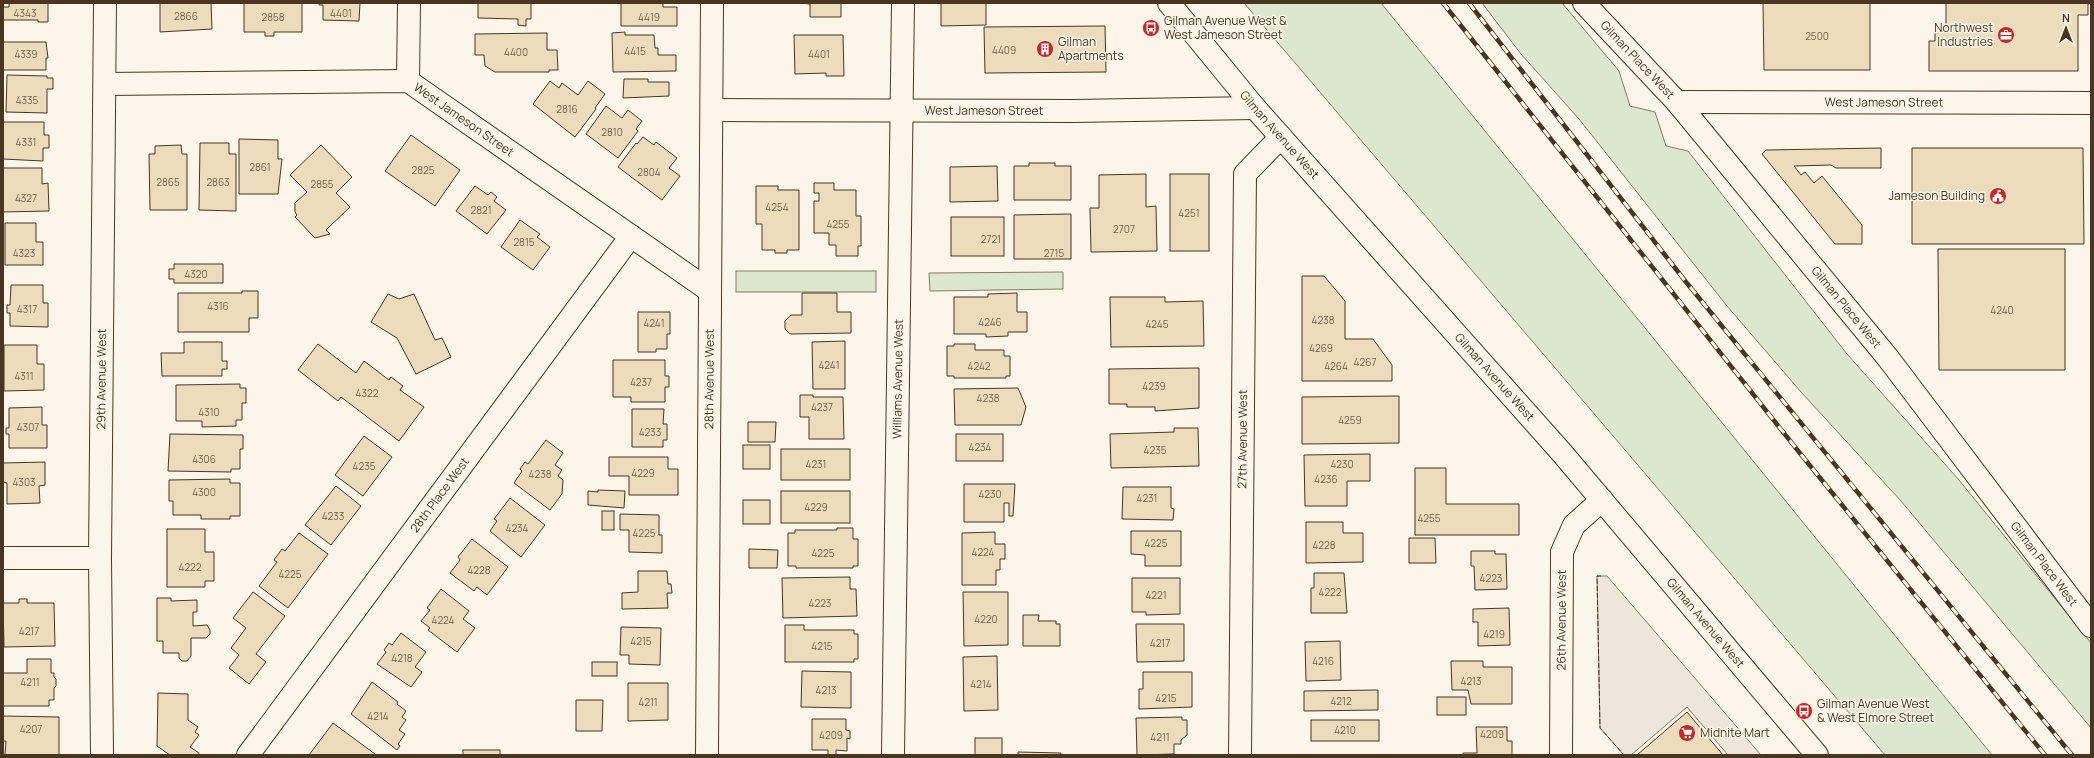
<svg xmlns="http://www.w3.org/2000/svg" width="2094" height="758" viewBox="0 0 2094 758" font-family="Manrope,sans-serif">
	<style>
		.green { fill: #dce7d0; stroke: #887966 }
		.parking { fill: #ede7d9; stroke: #887966 }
		.building { fill: #ecdcbc; stroke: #4a3520 }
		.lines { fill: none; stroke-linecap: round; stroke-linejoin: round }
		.minor-casing { stroke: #4a3520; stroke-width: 24 }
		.major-casing { stroke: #4a3520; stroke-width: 24 }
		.minor { stroke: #fbf6e9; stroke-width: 22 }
		.major { stroke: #fbf6e9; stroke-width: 22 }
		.rail-casing { stroke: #4a3520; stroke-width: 4.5 }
		.rail { stroke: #fbf6e9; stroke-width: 3; stroke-dasharray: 9; stroke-linecap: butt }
		.fence { stroke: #4a3520; stroke-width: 1; stroke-dasharray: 5 2; stroke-linecap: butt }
		.labels { text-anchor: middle; stroke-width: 3; stroke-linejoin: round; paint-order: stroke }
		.number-label { font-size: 10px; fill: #725f47 }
		.poi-label { font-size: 12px; fill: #4a3520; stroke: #fbf6e9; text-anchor: start }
		.street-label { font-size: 12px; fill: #4a3520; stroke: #fbf6e9 }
	</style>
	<rect width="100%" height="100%" fill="#fbf6e9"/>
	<g class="green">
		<polygon points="1244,3 1381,3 1992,755 1885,755"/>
		<polygon points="1482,3 1562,3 1619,71 1630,106 1655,112 1666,146 1688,151 1847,354 1959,480 2091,643 2091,728 1901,501 1801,392 1727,306 1579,119 1521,54"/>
		<rect x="736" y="271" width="140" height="21"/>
		<polygon points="1063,272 1063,289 930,291 929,273"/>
	</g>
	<polygon class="parking" points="1597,576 1607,576 1761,755 1728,755 1687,707 1631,755 1624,755 1600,728"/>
	<g class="building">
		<polygon points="9,3 48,3 48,22 38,22 38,20 3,20 3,7 9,7"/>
		<polygon points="160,3 211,3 212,29 160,32"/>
		<polygon points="244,3 302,3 302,32 274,32 274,36 265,36 265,32 244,32"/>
		<polygon points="319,3 360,3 359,21 323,20 323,5 319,5"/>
		<polygon points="478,3 536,3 531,3 531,19 526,19 526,26 518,25 518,19 478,18"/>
		<polygon points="621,3 663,3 663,7 677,7 677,26 621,26"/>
		<polygon points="800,3 841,3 841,17 810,17 810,4"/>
		<polygon points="941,3 986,3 986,25 941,26"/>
		<polygon points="1763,3 1870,3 1870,70 1764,70"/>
		<polygon points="1946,3 2088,3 2088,15 2078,15 2078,71 1929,71 1929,41 1935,41 1935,28 1946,28"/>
		<polygon points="1105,26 1106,72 985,73 984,27"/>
		<polygon points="625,32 625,35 654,35 655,48 658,48 658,55 676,55 676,71 613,72 612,33"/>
		<polygon points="547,33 547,50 557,50 558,70 549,70 549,72 495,72 485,66 484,55 475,55 475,34"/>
		<polygon points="794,35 843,35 844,76 826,76 826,73 795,74"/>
		<polygon points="3,42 46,42 48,58 46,58 46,70 3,70"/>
		<polygon points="7,75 47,76 47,78 53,78 53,89 47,89 47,113 6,112"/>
		<polygon points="624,79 648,79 648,82 669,82 669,96 623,98"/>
		<polygon points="550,81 559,88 562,83 578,95 588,81 605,94 595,108 596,109 575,137 533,104"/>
		<polygon points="606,106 622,118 628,110 642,121 636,129 638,131 618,158 586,134"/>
		<polygon points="3,122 44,122 44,135 49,135 49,148 43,148 43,161 3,159"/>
		<polygon points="411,135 460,170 435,206 385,171"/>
		<polygon points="643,137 654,145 656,142 677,158 669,168 680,176 662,200 618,167 636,143 637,144"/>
		<polygon points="239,139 278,140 278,159 282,159 278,194 239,194"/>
		<polygon points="200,143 229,143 229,154 236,154 236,211 199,210"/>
		<polygon points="181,145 182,154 187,154 187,210 150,210 149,154 155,154 155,146"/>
		<polygon points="321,145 352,177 336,193 350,207 326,230 330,234 315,238 295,217 297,215 295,212 295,203 307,192 290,175"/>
		<polygon points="1881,148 1881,168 1836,168 1831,165 1794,166 1801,175 1805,172 1814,183 1822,176 1862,225 1862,244 1835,244 1762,154 1766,150"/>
		<polygon points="1912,148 2083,148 2084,244 1912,244"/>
		<polygon points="1029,163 1055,163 1055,166 1071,166 1071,200 1014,200 1014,166 1029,166"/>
		<polygon points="997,166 998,201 950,202 950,167"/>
		<polygon points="3,168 42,168 42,184 48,183 49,211 3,212"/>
		<polygon points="1146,174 1146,207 1156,206 1157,251 1091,252 1090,208 1099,208 1099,175"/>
		<rect x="1170" y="174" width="39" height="77"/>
		<polygon points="814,183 834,183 834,190 856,190 856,216 861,216 861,246 858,246 858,256 836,256 836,245 829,245 829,233 814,233 814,201 819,201 819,193 814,193"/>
		<polygon points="475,186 488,195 491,192 497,197 494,201 506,210 487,234 456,211"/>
		<polygon points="756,186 778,186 778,190 799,190 799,250 787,250 787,253 775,253 775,250 762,250 762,224 756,224"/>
		<polygon points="1071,214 1071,259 1014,259 1014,215"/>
		<rect x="951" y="217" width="53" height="39"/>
		<polygon points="520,220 540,234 537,237 550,247 533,270 501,247"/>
		<polygon points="5,223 36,223 36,242 43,242 43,265 5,265"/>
		<polygon points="1938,249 2065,249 2065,370 1939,370"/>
		<polygon points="174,264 223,264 223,283 174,283 174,279 169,279 169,269 174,269"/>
		<polygon points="1302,276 1324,276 1345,301 1345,339 1373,339 1392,365 1392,381 1302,381"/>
		<polygon points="11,285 43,285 43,303 48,303 48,327 10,326 10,313 7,313 7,305 10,305"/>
		<polygon points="242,291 258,291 258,318 249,318 249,332 178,332 178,293 242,293"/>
		<polygon points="802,293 837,293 837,312 851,312 851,333 790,334 785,329 785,321 791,315 802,315"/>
		<polygon points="1017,293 1017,312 1027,312 1027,332 1008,332 1008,336 986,337 986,334 954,334 954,297 988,297 988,294"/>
		<polygon points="388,294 399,299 414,294 435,340 442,338 451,357 416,374 397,338 371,322"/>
		<polygon points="1110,297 1165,297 1165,302 1203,301 1204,346 1111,347"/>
		<polygon points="638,312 670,312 670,334 667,334 667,349 656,349 656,352 638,352"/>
		<polygon points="845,341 845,389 813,389 812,342"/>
		<polygon points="184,342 222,342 222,361 227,361 227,369 222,369 222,376 162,376 161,353 184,353"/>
		<polygon points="318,344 356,373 364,361 389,380 391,377 403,386 400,390 424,407 399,441 341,397 338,401 298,370"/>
		<polygon points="954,344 975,344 975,350 1004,350 1004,356 1010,356 1010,376 1006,376 1006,378 954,378 954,376 947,376 947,346 954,346"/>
		<polygon points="4,345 37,345 37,364 44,364 44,390 4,391"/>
		<polygon points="613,360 665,360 665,376 669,376 669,387 665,387 665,402 631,402 631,397 613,397"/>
		<polygon points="1199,368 1199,408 1155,411 1155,407 1127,407 1127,404 1109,404 1109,369"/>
		<polygon points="240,384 240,388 246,388 246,403 242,403 242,420 236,420 236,426 202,427 202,421 176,421 176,385"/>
		<polygon points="1018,388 1026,407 1021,425 955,425 954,389"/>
		<polygon points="800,395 813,395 813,397 843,397 844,439 809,439 809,417 800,417"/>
		<polygon points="1399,396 1399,443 1302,444 1302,397"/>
		<polygon points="42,407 42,425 47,425 47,448 9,448 9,434 6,434 6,428 9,428 9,408"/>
		<polygon points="632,409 664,409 663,424 667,424 667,440 663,440 663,447 632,447"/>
		<polygon points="748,422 776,422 775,442 748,442"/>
		<polygon points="1174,428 1198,428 1199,466 1111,468 1110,434 1174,432"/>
		<polygon points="170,434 243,435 243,449 240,449 240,469 231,469 231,472 168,471"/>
		<rect x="956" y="434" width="47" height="27"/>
		<polygon points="364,436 392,457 363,496 335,475"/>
		<polygon points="546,440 563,453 555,465 562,470 558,476 563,480 562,494 550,510 514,483 522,471 520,469 525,462 528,464"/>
		<rect x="743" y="445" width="27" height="24"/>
		<rect x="781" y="449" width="69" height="31"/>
		<polygon points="1370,454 1370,481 1347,481 1347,506 1305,506 1304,455"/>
		<polygon points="609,457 668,457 668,469 678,469 678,495 629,495 629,476 609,476"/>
		<polygon points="45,462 45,485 39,486 40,503 7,504 7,483 3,482 3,463"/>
		<polygon points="1415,468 1446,468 1446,504 1519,504 1519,535 1415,535"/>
		<polygon points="230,479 230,483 240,483 240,516 230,516 230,519 201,519 201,515 173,515 173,501 169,501 169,480"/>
		<polygon points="964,484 1015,484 1013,516 1009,516 1009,503 1004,503 1004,522 964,522"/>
		<polygon points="336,486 361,506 331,545 305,525"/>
		<polygon points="1123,487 1171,487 1171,508 1174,509 1173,520 1122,519"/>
		<polygon points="598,490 625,491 624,508 588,505 588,491 598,492"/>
		<rect x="781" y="491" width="69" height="32"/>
		<polygon points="510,498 545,525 521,557 490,531 497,521 494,519"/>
		<rect x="743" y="500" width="27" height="24"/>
		<rect x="602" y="511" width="12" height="19"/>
		<polygon points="620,514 659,515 659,535 662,535 662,553 629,552 629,530 620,530"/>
		<polygon points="1306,522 1343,522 1343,533 1363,533 1363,562 1306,563"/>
		<polygon points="837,528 853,528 853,539 858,539 858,566 853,566 853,568 796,568 796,566 788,566 788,533 795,533 795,530 837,530"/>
		<polygon points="167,529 205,529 205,552 214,552 214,581 205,581 205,587 167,587"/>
		<polygon points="1131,531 1181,531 1181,566 1145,566 1145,555 1131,554"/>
		<polygon points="995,532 995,544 1005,544 1005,559 1000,559 1000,570 996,570 996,585 962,585 962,533"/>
		<polygon points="299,533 328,554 288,608 259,586 277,562 274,560 282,549 285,551"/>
		<polygon points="1409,538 1435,538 1436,563 1409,563"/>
		<polygon points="472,539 508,567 487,595 477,587 474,591 450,573 460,560 458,557"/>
		<polygon points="749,549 778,550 777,568 749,568"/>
		<polygon points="1471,551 1495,551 1495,554 1506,554 1507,589 1475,590 1474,566 1471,566"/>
		<polygon points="638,571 667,571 668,584 671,584 672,593 667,593 668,608 622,609 622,593 638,592"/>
		<polygon points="1314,573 1344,573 1347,613 1311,613 1311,588 1314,588"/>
		<polygon points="850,577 850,589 856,589 857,616 783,618 782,578"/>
		<polygon points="1132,578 1180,578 1180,614 1146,615 1146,612 1132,612"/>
		<polygon points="441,589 469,611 463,619 475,628 457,652 428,630 430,628 421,621 430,610 427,608"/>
		<polygon points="253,592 285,616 256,654 266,662 249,684 229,668 239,655 231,648 246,628 233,618"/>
		<polygon points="963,592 1008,592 1008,645 964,646"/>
		<polygon points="157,598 171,598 171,601 197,600 197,612 193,612 193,626 207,625 210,630 210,634 206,638 191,638 191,656 187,661 182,661 179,658 179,653 163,653 163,641 157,641"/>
		<polygon points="19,599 27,599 27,603 54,603 55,646 4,647 3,603 19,603"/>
		<polygon points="1509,608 1510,645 1478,646 1478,622 1473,622 1473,609"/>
		<polygon points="1023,615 1039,615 1038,621 1056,621 1056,624 1060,624 1060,646 1023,646"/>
		<polygon points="1136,624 1184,624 1184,661 1137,662"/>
		<polygon points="785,625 804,625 804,630 854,630 854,634 858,634 858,659 854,659 854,662 785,662"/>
		<polygon points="621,627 661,628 660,665 629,664 629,655 620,655"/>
		<polygon points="401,633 426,652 415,667 422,672 411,687 377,664 386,652 384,650 389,643 392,645"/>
		<polygon points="1340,641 1341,680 1306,681 1305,642"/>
		<polygon points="997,656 998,710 964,711 963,657"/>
		<polygon points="27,659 51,659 51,673 54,673 54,677 56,679 56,686 54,688 54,700 49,700 49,706 3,706 3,673 27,673"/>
		<polygon points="1451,661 1483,661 1483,667 1512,667 1512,704 1471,704 1468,690 1452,690"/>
		<rect x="592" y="662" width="25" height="14"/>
		<polygon points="802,671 851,672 851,708 801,707"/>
		<polygon points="1143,672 1192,672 1192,707 1139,709 1139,689 1143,689"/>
		<polygon points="372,682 398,702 397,704 406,711 402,717 406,720 399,730 405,734 398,744 400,746 397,750 351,714"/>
		<polygon points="628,683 668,683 668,720 628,721"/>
		<polygon points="1378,690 1378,710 1304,711 1304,691"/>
		<polygon points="158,693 188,694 188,720 198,727 195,732 199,735 190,747 199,753 198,755 170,755 157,746"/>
		<rect x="1437" y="697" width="29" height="18"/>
		<polygon points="576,700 603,700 602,731 576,731"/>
		<polygon points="1687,712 1723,755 1637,755"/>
		<polygon points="3,716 59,717 59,755 5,755 6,741 3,741"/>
		<polygon points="1182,717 1182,720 1187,720 1187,735 1181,740 1181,744 1174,744 1174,754 1137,755 1136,718"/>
		<polygon points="812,719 846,719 846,730 850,731 850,739 847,738 847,751 836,750 836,755 828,755 828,750 812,750"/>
		<rect x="1311" y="720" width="68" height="21"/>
		<polygon points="333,723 375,754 375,755 309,755"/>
		<polygon points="1476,727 1507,727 1507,741 1512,741 1512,755 1463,755 1463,753 1477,753"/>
		<rect x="975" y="738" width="27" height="17"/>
		<rect x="463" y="750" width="37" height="5"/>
		<polygon points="1018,752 1061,753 1061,755 1018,755"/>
	</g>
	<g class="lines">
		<g class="minor-casing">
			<g id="minor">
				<path id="s1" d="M 1584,3 L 1677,102 L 1888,358 L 2091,626"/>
				<polyline points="408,81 409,3"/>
				<path id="s2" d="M 105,84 L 408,81 L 710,291"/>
				<path id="s3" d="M 1677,102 L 2091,103"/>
				<path id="s4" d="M 712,110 L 1073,111 L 1255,108"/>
				<polyline points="3,558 100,558"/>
				<path id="s5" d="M 102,755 L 100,558 L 105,3"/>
				<path id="s6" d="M 248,755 L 631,236"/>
				<path id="s7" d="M 707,755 L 712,3"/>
				<path id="s8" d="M 893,755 L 903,3"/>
				<path id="s9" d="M 1240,755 L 1245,174 L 1281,137"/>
				<path id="s10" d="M 1561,755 L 1562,552 L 1574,525 L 1602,500"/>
			</g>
		</g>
		<g class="major-casing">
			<g id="major">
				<path id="s11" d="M 1169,3 L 1255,108 L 1562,453 L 1817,755"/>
			</g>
		</g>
		<use href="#minor" class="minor"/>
		<use href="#major" class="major"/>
		<g class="rail-casing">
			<g id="rail">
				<polyline points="1443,3 1799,452 2045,755"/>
				<polyline points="1469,3 1686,282 2072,755"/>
			</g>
		</g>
		<use href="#rail" class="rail"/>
		<polyline class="fence" points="1601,576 1597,576 1600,728 1624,755"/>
	</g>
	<defs>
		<g id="bus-disc" transform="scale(0.9)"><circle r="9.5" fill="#c62828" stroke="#fbf6e9"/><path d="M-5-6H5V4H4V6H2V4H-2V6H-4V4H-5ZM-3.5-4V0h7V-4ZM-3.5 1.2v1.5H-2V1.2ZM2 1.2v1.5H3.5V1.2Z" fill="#fff"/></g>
		<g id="office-disc" transform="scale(0.9)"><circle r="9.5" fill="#c62828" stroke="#fbf6e9"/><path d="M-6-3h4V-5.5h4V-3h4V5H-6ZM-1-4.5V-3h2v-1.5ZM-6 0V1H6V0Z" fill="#fff"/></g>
		<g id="building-disc" transform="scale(0.9)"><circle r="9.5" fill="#c62828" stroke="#fbf6e9"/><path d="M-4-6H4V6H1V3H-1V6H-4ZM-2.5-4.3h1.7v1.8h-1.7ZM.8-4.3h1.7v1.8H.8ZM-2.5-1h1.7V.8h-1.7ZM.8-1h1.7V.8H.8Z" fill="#fff"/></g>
		<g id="civic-disc" transform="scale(0.9)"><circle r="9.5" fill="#c62828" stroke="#fbf6e9"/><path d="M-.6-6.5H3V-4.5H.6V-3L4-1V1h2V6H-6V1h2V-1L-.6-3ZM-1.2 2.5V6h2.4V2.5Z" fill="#fff"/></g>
		<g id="supermarket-disc" transform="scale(0.9)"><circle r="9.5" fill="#c62828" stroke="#fbf6e9"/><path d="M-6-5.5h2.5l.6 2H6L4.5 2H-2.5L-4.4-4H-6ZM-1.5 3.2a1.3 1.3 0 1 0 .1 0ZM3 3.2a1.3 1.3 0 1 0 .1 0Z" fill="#fff"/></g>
	</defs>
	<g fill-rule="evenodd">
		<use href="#bus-disc" x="1151" y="28"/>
		<use href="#office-disc" x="2006" y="35"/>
		<use href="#building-disc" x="1045" y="49"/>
		<use href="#civic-disc" x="1998" y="196"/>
		<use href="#bus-disc" x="1804" y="711"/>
		<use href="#supermarket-disc" x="1687" y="733"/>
	</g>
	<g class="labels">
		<g class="number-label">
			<text x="25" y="17">4343</text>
			<text x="341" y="17">4401</text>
			<text x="186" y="20">2866</text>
			<text x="273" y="21">2858</text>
			<text x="649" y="21">4419</text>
			<text x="1817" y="40">2500</text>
			<text x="1004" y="54">4409</text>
			<text x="635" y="55">4415</text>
			<text x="516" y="56">4400</text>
			<text x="26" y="58">4339</text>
			<text x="819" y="58">4401</text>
			<text x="27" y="104">4335</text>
			<text x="567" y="113">2816</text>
			<text x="612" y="136">2810</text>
			<text x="26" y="146">4331</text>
			<text x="260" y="171">2861</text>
			<text x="423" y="174">2825</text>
			<text x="649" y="176">2804</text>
			<text x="168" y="186">2865</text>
			<text x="218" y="186">2863</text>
			<text x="322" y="188">2855</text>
			<text x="26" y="202">4327</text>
			<text x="777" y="211">4254</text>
			<text x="481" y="214">2821</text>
			<text x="1189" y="217">4251</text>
			<text x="838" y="228">4255</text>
			<text x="1124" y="233">2707</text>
			<text x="991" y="243">2721</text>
			<text x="524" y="246">2815</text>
			<text x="24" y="257">4323</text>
			<text x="1054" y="257">2715</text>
			<text x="196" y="278">4320</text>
			<text x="218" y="310">4316</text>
			<text x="27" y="313">4317</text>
			<text x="2002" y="314">4240</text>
			<text x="1323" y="324">4238</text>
			<text x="990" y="326">4246</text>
			<text x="654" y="327">4241</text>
			<text x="1157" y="328">4245</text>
			<text x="1321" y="352">4269</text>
			<text x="1365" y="366">4267</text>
			<text x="829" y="369">4241</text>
			<text x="979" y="370">4242</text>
			<text x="1336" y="370">4264</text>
			<text x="24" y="380">4311</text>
			<text x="641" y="386">4237</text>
			<text x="1154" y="390">4239</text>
			<text x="367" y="397">4322</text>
			<text x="988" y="402">4238</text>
			<text x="822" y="411">4237</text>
			<text x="209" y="416">4310</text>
			<text x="1350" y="424">4259</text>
			<text x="28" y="431">4307</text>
			<text x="650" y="436">4233</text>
			<text x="980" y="451">4234</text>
			<text x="1155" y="454">4235</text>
			<text x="204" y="463">4306</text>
			<text x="816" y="468">4231</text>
			<text x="1342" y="468">4230</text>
			<text x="364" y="470">4235</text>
			<text x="643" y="477">4229</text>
			<text x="540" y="478">4238</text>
			<text x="1326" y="483">4236</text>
			<text x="24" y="486">4303</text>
			<text x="204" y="496">4300</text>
			<text x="990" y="498">4230</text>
			<text x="1147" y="502">4231</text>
			<text x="816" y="511">4229</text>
			<text x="333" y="520">4233</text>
			<text x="1429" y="522">4255</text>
			<text x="517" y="532">4234</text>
			<text x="644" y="537">4225</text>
			<text x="1156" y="547">4225</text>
			<text x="1324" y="549">4228</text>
			<text x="983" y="556">4224</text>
			<text x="823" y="557">4225</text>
			<text x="190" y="571">4222</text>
			<text x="479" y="574">4228</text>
			<text x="290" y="578">4225</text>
			<text x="1491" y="582">4223</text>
			<text x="1330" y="596">4222</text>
			<text x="1156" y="599">4221</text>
			<text x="820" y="607">4223</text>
			<text x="986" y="623">4220</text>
			<text x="443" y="624">4224</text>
			<text x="29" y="635">4217</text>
			<text x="1494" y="638">4219</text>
			<text x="641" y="645">4215</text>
			<text x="1160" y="647">4217</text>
			<text x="822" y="650">4215</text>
			<text x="402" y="662">4218</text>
			<text x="1323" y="665">4216</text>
			<text x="1471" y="685">4213</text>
			<text x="30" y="686">4211</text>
			<text x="981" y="688">4214</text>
			<text x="826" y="694">4213</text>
			<text x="1166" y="702">4215</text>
			<text x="1341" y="705">4212</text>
			<text x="648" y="706">4211</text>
			<text x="378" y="720">4214</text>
			<text x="31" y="733">4207</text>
			<text x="1345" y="734">4210</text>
			<text x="1492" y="738">4209</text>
			<text x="831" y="739">4209</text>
			<text x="1160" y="741">4211</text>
		</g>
		<g class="poi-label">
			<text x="1164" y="25">Gilman Avenue West &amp;<tspan x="1164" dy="14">West Jameson Street</tspan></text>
			<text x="1993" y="32" text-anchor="end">Northwest<tspan x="1993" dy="14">Industries</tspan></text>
			<text x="1058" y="46">Gilman<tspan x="1058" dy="14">Apartments</tspan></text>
			<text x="1985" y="200" text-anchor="end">Jameson Building</text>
			<text x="1817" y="708">Gilman Avenue West<tspan x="1817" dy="14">&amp; West Elmore Street</tspan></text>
			<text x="1700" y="737">Midnite Mart</text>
		</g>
		<g class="street-label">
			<text dy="4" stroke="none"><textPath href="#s1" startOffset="78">Gilman Place West</textPath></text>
			<text dy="4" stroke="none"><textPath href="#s3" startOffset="207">West Jameson Street</textPath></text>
			<text dy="4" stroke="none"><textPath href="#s4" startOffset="272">West Jameson Street</textPath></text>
			<text dy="4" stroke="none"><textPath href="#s2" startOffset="371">West Jameson Street</textPath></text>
			<text dy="4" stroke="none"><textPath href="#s11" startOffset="172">Gilman Avenue West</textPath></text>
			<text dy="4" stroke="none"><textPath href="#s1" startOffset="402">Gilman Place West</textPath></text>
			<text dy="4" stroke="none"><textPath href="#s11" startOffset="496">Gilman Avenue West</textPath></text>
			<text dy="4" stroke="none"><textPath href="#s5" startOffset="376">29th Avenue West</textPath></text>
			<text dy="4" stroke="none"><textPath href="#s7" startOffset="376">28th Avenue West</textPath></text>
			<text dy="4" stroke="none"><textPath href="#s8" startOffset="376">Williams Avenue West</textPath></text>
			<text dy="4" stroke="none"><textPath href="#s9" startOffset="316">27th Avenue West</textPath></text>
			<text dy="4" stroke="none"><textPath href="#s6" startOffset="323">28th Place West</textPath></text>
			<text dy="4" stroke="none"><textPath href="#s1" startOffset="726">Gilman Place West</textPath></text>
			<text dy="4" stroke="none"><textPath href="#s10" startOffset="135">26th Avenue West</textPath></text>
			<text dy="4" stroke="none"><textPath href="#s11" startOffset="820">Gilman Avenue West</textPath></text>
		</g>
	</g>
	<rect width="2094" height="758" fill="none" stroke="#4a3520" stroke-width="8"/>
	<g transform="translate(2066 28)" stroke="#fbf6e9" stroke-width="3" paint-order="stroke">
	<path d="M0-3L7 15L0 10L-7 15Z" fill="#4a3520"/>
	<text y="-6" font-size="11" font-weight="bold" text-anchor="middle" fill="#4a3520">N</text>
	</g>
</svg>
